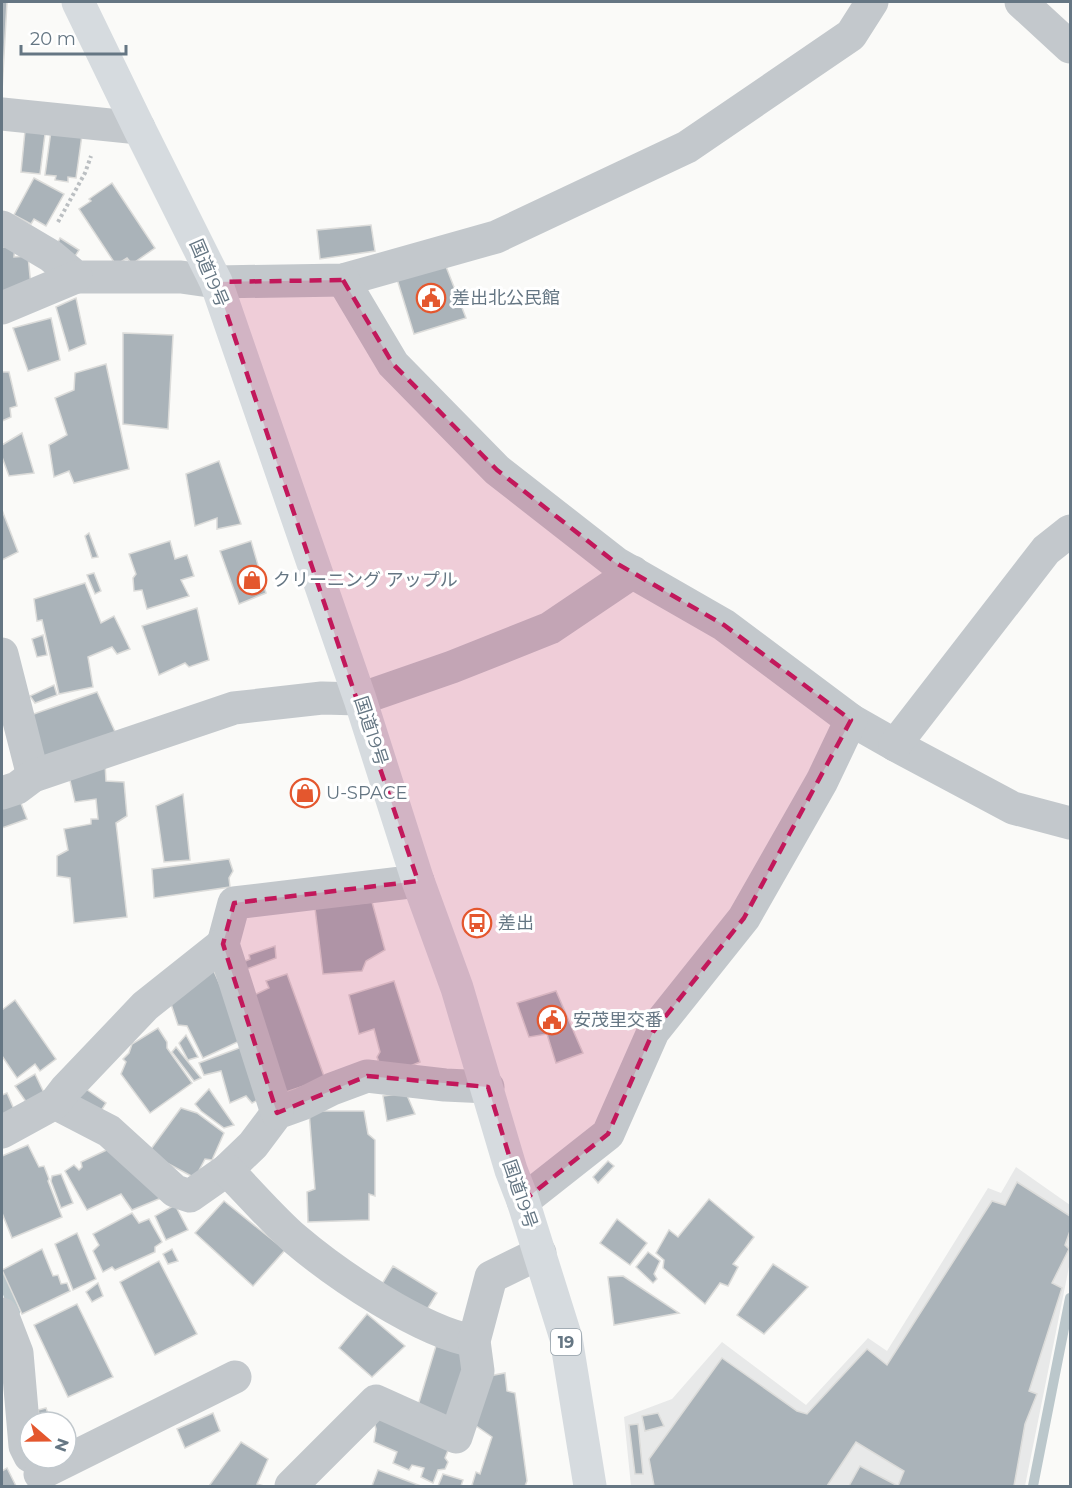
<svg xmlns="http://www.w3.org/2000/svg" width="1072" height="1488" viewBox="0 0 1072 1488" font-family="Montserrat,'Noto Sans JP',sans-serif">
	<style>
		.built { fill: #e8e9e9 }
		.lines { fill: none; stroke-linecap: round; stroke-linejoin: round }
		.stream { stroke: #bbc7cb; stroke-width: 10 }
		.building { fill: #aab3b9; stroke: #dcdcda; stroke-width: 1.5 }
		.path { stroke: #bbbfc2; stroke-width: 4; stroke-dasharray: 3 3; stroke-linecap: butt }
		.minor { stroke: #c3c8cc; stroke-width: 33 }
		.trunk { stroke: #d6dbdf; stroke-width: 33 }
		.marked { fill: #c2185b; fill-opacity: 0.2; stroke: #c2185b; stroke-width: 4.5; stroke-dasharray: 12 8; stroke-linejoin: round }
		.labels { text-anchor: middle; stroke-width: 6; stroke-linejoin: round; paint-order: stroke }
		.shield { fill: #fff; stroke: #939fa8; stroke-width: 1.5 }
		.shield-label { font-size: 16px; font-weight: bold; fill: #657683 }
		.street-label { font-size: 18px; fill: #657683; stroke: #fff }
		.poi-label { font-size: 18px; fill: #657683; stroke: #fff; text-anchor: start }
	</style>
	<rect width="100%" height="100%" fill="#fafaf8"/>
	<polygon class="built" points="1016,1167 1070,1205 1070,1262 1025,1486 631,1486 624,1417 672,1399 722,1342 806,1405 868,1338 887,1351 988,1188 1001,1193"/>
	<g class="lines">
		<g class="stream">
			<polyline points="2,1278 15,1312"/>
			<polyline points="1033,1486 1070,1298"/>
		</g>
	</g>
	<g class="building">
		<polygon points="2,2 7,2 2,91"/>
		<polygon points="25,131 45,134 40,174 21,172"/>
		<polygon points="51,131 82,135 76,178 68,177 68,182 55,180 56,176 45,175"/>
		<polygon points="34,178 64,194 46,226 34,219 31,224 14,215"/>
		<polygon points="112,183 155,248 132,264 127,258 116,265 79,209 91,201 89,199"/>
		<polygon points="371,225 375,251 320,259 317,230"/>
		<polygon points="60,238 79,250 72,261 55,250"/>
		<polygon points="15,246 14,257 28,256 31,286 2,294 2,247"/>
		<polygon points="445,264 466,318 414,334 397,279"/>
		<polygon points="76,298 86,344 69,351 56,307"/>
		<polygon points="51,318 60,360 28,371 13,328"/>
		<polygon points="123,333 173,335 168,429 123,424"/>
		<polygon points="106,364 129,469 74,483 69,471 54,477 49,445 67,435 55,398 74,390 75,373"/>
		<polygon points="2,366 2,372 9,372 17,406 10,408 11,417 2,421"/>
		<polygon points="22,433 34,473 9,476 2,457 2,445"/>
		<polygon points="219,461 241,524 217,529 217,518 195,526 186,474"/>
		<polygon points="2,510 18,552 2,560"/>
		<polygon points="89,533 98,557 92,558 85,536"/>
		<polygon points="170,541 175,559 187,555 194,576 181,580 189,596 147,609 142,590 134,591 133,578 136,574 129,554"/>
		<polygon points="251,541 266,593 239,604 220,551"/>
		<polygon points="94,573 101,591 95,594 87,575"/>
		<polygon points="85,583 101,623 114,616 130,649 117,654 112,647 88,657 93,687 59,694 42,620 37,621 34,599"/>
		<polygon points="197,608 209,660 189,667 185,663 159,675 142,626"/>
		<polygon points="43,635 47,655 37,657 32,639"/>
		<polygon points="54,685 57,695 35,703 30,696"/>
		<polygon points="97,692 117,736 41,759 28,716"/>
		<polygon points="105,763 106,781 124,782 127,816 116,823 127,917 74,923 70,878 57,876 57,856 68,850 64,829 91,824 91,819 98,819 96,799 75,802 68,772"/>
		<polygon points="183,794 190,860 164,862 156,806"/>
		<polygon points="19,798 27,819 2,828 2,803"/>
		<polygon points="229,859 233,871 229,878 230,887 154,898 152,869"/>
		<polygon points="372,902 385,950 366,961 362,971 323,974 315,908"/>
		<polygon points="275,946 276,958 244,970 243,962 250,959 249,955"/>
		<polygon points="213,969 244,1039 203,1058 187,1026 178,1025 171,1004"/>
		<polygon points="287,974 325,1079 286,1092 252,996 269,988 266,981"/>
		<polygon points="394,981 420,1062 398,1071 382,1070 377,1057 380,1052 374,1029 359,1034 349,995"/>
		<polygon points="556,991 583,1053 556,1063 547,1034 529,1037 517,1003"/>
		<polygon points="15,1000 56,1059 40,1071 35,1064 17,1078 2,1056 2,1010"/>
		<polygon points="158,1028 167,1042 167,1048 192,1083 150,1113 121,1074 126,1062 123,1059 129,1053 132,1044"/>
		<polygon points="186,1035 198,1057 188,1060 179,1043"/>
		<polygon points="247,1045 262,1098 252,1103 246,1096 230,1103 221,1071 204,1075 199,1063"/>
		<polygon points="176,1047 201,1078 194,1081 172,1052"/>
		<polygon points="35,1074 45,1095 29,1106 15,1086"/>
		<polygon points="83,1087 106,1103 95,1120 70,1102"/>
		<polygon points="209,1089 234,1125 224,1128 201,1111 195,1104"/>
		<polygon points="7,1093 16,1114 2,1120 2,1095"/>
		<polygon points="406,1093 415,1114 387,1121 383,1096"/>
		<polygon points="181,1108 197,1113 224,1133 212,1160 205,1159 195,1178 148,1153"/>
		<polygon points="309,1111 364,1111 368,1134 375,1140 375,1196 369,1194 369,1220 308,1222 307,1192 315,1189"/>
		<polygon points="28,1145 39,1167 44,1166 49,1179 48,1181 62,1217 12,1238 2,1213 2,1156"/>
		<polygon points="113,1147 166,1196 132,1210 121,1194 87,1210 65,1171 74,1165 79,1170 82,1167 81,1162"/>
		<polygon points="608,1161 614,1166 598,1183 593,1177"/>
		<polygon points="61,1174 73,1203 61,1208 51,1181 52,1176"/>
		<polygon points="1017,1182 1070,1216 1070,1231 1065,1245 1069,1249 1052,1283 1062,1288 1029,1391 1037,1394 1025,1424 1014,1486 898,1486 904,1471 856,1442 827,1486 654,1486 649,1459 722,1358 797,1411 807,1414 867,1349 887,1365 992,1201 1005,1205"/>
		<polygon points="709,1199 754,1237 733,1264 738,1267 728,1286 720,1283 705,1304 663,1268 664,1260 656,1253 669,1230 678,1237"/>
		<polygon points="224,1201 285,1250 253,1286 195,1233"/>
		<polygon points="175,1205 188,1230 166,1240 155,1216"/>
		<polygon points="132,1213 139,1223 149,1219 162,1242 155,1247 155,1252 115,1270 112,1267 103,1272 93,1251 99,1245 93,1234"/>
		<polygon points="617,1219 647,1243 630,1265 600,1243"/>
		<polygon points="77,1233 96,1279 73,1290 55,1244"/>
		<polygon points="42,1249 53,1276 58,1275 61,1284 67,1283 70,1291 22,1314 2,1270"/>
		<polygon points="172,1249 178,1261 168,1264 163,1254"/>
		<polygon points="648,1252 660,1261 654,1274 657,1279 653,1283 636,1267"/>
		<polygon points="159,1261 197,1334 155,1355 120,1282"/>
		<polygon points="773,1264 808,1287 764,1334 737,1315"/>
		<polygon points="393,1266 437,1293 423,1316 379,1289"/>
		<polygon points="623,1276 679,1313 614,1325 608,1277"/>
		<polygon points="98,1283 103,1296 92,1302 86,1292"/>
		<polygon points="77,1304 113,1377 68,1397 34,1325"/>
		<polygon points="367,1314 405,1346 372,1377 339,1348"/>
		<polygon points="436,1346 470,1355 451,1421 417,1409"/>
		<polygon points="505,1373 507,1391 515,1393 527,1481 525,1486 474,1486 472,1485 476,1472 480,1474 492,1437 469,1421 484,1377"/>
		<polygon points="46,1408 51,1422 41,1422 38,1410"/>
		<polygon points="381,1410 449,1448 445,1458 448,1462 445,1469 438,1470 433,1483 421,1477 424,1468 412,1465 409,1470 393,1463 397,1452 374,1442 376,1429 375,1425"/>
		<polygon points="213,1413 220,1431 185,1448 177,1429"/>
		<polygon points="658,1413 664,1426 645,1431 642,1416"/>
		<polygon points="638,1424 643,1474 635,1474 629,1425"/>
		<polygon points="241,1442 268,1459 257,1484 264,1486 209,1486"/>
		<polygon points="860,1466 898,1486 849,1486"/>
		<polygon points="7,1468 16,1486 2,1486 2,1471"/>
		<polygon points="378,1470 421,1486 372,1486"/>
		<polygon points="443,1474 463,1480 461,1486 438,1486"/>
	</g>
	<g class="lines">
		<polyline class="path" points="58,222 85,173 91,156"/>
		<g class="minor">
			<polyline points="1021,2 1070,47"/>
			<polyline points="2,114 139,128"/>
			<polyline points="2,227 51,256 76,277 181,277 216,282 343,280 496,237 687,147 851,35 872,2"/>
			<polyline points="343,280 393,364 497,470 616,563 724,625 851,720 895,745 1013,808 1070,823"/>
			<polyline points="2,308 76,277"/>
			<polyline points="2,654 33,776"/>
			<polyline points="895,745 1046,550 1070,531"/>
			<polyline points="2,793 17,788 33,776 234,708 322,698 360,699 452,667 550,628 633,572"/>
			<polyline points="55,1103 109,1131 175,1191 190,1196 227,1170 253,1145 277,1113 302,1104 332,1089 367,1076 445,1085 488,1087"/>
			<polyline points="277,1113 223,944 234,903 418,881"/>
			<polyline points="2,1132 55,1103 65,1090 145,1006 223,944"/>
			<path d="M 227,1170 C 250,1193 271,1218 295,1239 C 336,1274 421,1332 474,1341"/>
			<polyline points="523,1201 608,1134 653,1032 744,918 822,781 851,720"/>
			<polyline points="2,1314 17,1353 25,1446 30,1456"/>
			<polyline points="40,1474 235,1377"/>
			<polyline points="291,1486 376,1401 456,1437 478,1371 474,1341 491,1277 540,1253"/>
		</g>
		<polyline class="trunk" points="78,2 139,128 216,282 360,699 418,881 457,988 511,1170 523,1201 566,1338 590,1486"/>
	</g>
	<path class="marked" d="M 343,280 L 393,364 L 497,470 L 616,563 L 724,625 L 851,720 L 744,918 L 653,1032 L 608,1134 L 523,1201 L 488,1087 L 367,1076 L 277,1113 L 223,944 L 234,903 L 418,881 L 216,282 Z"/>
	<defs>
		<g id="civic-ring" transform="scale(1.5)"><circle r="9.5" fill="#fff" stroke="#e4572e" stroke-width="1.5"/><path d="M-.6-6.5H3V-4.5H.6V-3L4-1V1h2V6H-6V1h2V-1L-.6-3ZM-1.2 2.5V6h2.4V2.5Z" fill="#e4572e"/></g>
		<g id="shop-ring" transform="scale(1.5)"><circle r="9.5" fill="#fff" stroke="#e4572e" stroke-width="1.5"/><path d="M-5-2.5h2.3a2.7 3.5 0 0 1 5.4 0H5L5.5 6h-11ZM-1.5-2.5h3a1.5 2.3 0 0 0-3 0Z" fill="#e4572e"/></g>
		<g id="bus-ring" transform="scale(1.5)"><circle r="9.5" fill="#fff" stroke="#e4572e" stroke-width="1.5"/><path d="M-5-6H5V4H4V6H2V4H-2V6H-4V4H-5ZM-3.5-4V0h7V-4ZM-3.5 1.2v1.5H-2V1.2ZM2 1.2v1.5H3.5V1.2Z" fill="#e4572e"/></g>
	</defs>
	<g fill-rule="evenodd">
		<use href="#civic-ring" x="431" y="298"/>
		<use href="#shop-ring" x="252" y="580"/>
		<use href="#shop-ring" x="305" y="793"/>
		<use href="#bus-ring" x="477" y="923"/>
		<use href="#civic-ring" x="552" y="1020"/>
	</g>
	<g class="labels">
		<rect class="shield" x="551" y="1329" width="30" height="26" rx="4.5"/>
		<g class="shield-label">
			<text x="566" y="1348">19</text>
		</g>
		<g class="street-label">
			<text transform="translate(209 273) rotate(67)" y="6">国道19号</text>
			<text transform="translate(371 731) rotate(72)" y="6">国道19号</text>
			<text transform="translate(520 1194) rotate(71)" y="6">国道19号</text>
		</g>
		<g class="poi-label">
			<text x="452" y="304">差出北公民館</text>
			<text x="273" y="586">クリーニング アップル</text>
			<text x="326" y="799">U-SPACE</text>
			<text x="498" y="929">差出</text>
			<text x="573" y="1026">安茂里交番</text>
		</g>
	</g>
	<rect width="1072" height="1488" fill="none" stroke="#657683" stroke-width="6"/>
	<g transform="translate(48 1440) rotate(110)"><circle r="28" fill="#ffffff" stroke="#c1c8cd" stroke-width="1.5"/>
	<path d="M0-4.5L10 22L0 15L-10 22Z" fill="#e4572e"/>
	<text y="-9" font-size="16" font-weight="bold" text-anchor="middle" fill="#657683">N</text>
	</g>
	<path d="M21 45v9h105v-9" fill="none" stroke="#657683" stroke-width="3"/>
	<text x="30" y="45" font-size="18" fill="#657683" stroke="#ffffff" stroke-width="4.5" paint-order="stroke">20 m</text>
</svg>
